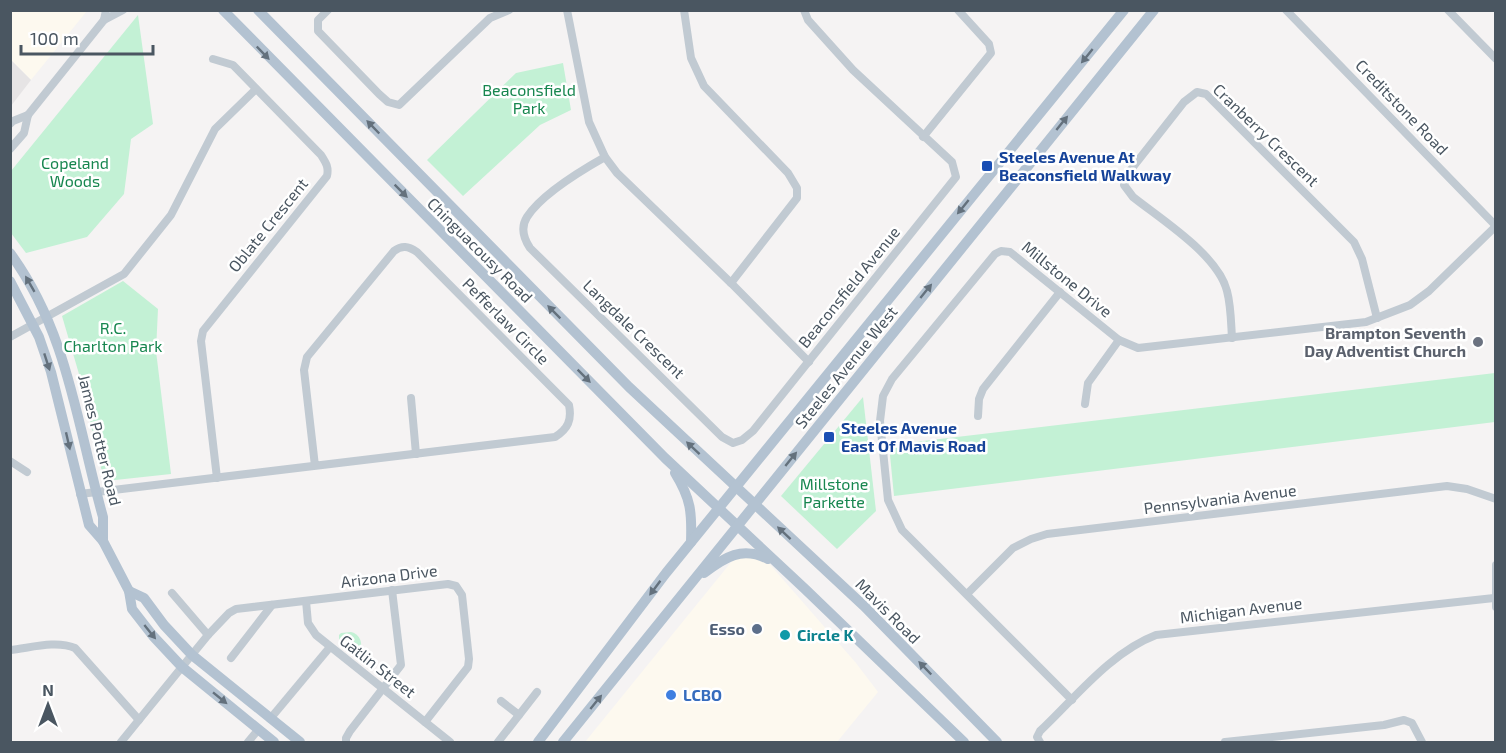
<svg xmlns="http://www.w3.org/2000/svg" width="1506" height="753" viewBox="0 0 1506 753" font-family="'Exo 2',sans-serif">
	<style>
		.commercial { fill: #fdf9ef }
		.education { fill: #e6e4e5 }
		.green { fill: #c3f1d5 }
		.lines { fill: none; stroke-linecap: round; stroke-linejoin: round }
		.minor { stroke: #c1cad2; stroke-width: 8 }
		.major { stroke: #b3c2d1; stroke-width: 10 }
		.oneway { fill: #64717d }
		.transit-dot { fill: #1a4fb4; stroke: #fff; stroke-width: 2 }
		.worship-dot { fill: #6b7280; stroke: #fff; stroke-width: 2 }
		.service-dot { fill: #5c6f8a; stroke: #fff; stroke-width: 2 }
		.culture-dot { fill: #0f9aa8; stroke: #fff; stroke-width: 2 }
		.shop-dot { fill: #3f7fe0; stroke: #fff; stroke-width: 2 }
		.labels { text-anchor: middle; stroke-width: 5; stroke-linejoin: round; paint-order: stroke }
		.park-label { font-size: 16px; fill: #17864f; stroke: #fff }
		.street-label { font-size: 16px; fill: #4a5661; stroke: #fff }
		.transit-label { font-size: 16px; font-weight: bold; fill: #164399; stroke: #fff; text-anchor: start }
		.worship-label { font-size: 16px; font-weight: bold; fill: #5b616d; stroke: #fff; text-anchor: end }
		.service-label { font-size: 16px; font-weight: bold; fill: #4e5e75; stroke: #fff; text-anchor: end }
		.culture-label { font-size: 16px; font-weight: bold; fill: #0d838f; stroke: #fff; text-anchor: start }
		.shop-label { font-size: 16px; font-weight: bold; fill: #366cbe; stroke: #fff; text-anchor: start }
	</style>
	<rect width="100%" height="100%" fill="#f5f3f3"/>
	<g class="commercial">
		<polygon points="10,11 87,11 31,80 11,60"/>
		<polygon points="741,550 759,552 856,663 878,692 837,742 585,742"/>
	</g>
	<polygon class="education" points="11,60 31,80 11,106"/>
	<g class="green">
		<polygon points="138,15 153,124 131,139 124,194 87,237 26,253 11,233 11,171"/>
		<polygon points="563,63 571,110 540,125 463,196 427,160 516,73"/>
		<polygon points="123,281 158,309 156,351 171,474 106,481 101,468 79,374 62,316"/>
		<polygon points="1495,373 1495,422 894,496 889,445"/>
		<polygon points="863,397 876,511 837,549 781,496"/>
		<path d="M 351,632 C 360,634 364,644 359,652 L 351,653 L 348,642 L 339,644 L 339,635 L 341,633 Z"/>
	</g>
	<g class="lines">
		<g class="minor">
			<polyline points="328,10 318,20 318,31 379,94 388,102 399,105 490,18 509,10"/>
			<polyline points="567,10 589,122 605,157 617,173 731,283 809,362"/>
			<polyline points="684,10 691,58 704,86 788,173 797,188 797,198 731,283"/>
			<polyline points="1286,10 1496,226"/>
			<polyline points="1448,10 1496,59"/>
			<polyline points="104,20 123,10"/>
			<path d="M 213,59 L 233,65 L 321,155 C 326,163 329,167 327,176 L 203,331 L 201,341 L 217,478"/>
			<polyline points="10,124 13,121 28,115"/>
			<polyline points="923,137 991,53 989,44 958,10"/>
			<polyline points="10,149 24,133 28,115 104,20 106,10"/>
			<path d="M 605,157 C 582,170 541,195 527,217 C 520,228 524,239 530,248 L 722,437 L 733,443 L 742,440 L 753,431 L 956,177 L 952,162 L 853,70 L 808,20 L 804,10"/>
			<polyline points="10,337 124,274 171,215 215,129 256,89"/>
			<path d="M 1232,338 C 1231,323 1231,306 1227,291 C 1218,255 1162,220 1133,197 L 1124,185 L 1129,172 L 1184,102 L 1197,92 L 1206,94 L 1354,242 L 1362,259 L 1377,318"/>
			<polyline points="411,398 416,454"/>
			<polyline points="1085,404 1088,383 1119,340"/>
			<polyline points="978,416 979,399 983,389 1060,292"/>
			<polyline points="10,461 27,472"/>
			<path d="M 80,494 L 555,437 C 568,429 572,420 569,405 L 417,252 C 408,246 402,245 394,251 L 307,357 L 304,370 L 315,466"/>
			<polyline points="1496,565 1496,607"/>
			<polyline points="172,593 208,635"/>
			<polyline points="967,594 1013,548 1031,539 1047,534 1447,486 1467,489 1496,499"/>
			<polyline points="306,601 308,623 316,635 450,742"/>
			<path d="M 10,650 C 30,648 56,640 75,648 L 139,720"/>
			<polyline points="231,658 272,605"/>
			<polyline points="1072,700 902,530 888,500 880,421 883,396 892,379 995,254 1001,251 1010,252 1119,340 1138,348 1366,322 1410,305 1429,291 1496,226"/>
			<polyline points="501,701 519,715"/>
			<polyline points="270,719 330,647"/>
			<polyline points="121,742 208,635 229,613 236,609 448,584 456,586 462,595 469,659 468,667 425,722"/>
			<polyline points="248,742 258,730"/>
			<polyline points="346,742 346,738 350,731 401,665 392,590"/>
			<polyline points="498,742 537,692"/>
			<path d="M 1040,742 L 1037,737 L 1040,731 C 1075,698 1111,652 1156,635 L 1494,598"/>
			<polyline points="1225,742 1384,725 1404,720 1412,723 1422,742"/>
		</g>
		<g class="major">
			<polyline points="223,10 665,458 805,589 964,742"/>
			<polyline points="258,10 629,387 864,606 997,742"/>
			<path d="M 10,253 C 68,332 77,425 103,517 L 103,541"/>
			<polyline points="10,281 39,337 51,372 89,525 103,541 129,591 132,609 153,636 182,667 274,742"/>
			<path d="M 675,473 C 691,499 692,512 691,542"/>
			<path d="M 704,573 C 725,557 742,546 768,559"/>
			<polyline points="129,591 144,598 164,625 192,655 300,742"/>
			<polyline points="538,742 666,573 1124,10"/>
			<polyline points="563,742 1154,10"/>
		</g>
	</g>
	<defs><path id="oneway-solid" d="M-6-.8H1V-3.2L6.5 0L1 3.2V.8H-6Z" transform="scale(1.5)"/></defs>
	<g class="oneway">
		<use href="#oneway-solid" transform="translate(263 53) rotate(46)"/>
		<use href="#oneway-solid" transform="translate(1087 56) rotate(129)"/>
		<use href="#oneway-solid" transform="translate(1062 123) rotate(-51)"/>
		<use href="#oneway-solid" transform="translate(373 127) rotate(-134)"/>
		<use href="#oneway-solid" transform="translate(401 191) rotate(45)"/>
		<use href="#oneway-solid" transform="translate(963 207) rotate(129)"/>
		<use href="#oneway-solid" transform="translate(30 284) rotate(-120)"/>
		<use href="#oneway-solid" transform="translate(926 291) rotate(-51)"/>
		<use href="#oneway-solid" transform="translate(554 312) rotate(-135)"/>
		<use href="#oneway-solid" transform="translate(47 362) rotate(72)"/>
		<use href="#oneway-solid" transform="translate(584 376) rotate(45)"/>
		<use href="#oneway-solid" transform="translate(68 441) rotate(77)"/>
		<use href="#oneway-solid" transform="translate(693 448) rotate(-137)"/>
		<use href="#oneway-solid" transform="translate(791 459) rotate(-51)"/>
		<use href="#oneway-solid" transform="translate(784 533) rotate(-137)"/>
		<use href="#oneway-solid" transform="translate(655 588) rotate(127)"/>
		<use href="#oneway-solid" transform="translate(150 632) rotate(51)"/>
		<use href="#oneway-solid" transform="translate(925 668) rotate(-134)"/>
		<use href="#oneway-solid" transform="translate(220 698) rotate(39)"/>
		<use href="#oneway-solid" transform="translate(596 702) rotate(-51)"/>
	</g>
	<g class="transit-dot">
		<rect x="981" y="160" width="12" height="12" rx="3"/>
		<rect x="823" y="431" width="12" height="12" rx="3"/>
	</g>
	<circle class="worship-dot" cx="1478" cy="342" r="6"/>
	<circle class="service-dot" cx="757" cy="629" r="6"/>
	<circle class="culture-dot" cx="785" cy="635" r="6"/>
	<circle class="shop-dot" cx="671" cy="695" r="6"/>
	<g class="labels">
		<g class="park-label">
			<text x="529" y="96">Beaconsfield<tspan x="529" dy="18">Park</tspan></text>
			<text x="75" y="169">Copeland<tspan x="75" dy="18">Woods</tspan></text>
			<text x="113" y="334">R.C.<tspan x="113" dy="18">Charlton Park</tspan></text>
			<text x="834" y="490">Millstone<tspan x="834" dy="18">Parkette</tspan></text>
		</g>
		<g class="street-label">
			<text transform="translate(1402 107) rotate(46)" y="6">Creditstone Road</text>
			<text transform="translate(1266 135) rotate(44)" y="6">Cranberry Crescent</text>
			<text transform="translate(268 225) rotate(-51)" y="6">Oblate Crescent</text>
			<text transform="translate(480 250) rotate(45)" y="6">Chinguacousy Road</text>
			<text transform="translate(1067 279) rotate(39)" y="6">Millstone Drive</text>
			<text transform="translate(849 287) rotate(-51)" y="6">Beaconsfield Avenue</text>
			<text transform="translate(506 321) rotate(45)" y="6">Pefferlaw Circle</text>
			<text transform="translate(634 329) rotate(44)" y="6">Langdale Crescent</text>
			<text transform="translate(846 367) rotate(-51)" y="6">Steeles Avenue West</text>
			<text transform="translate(100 440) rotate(76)" y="6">James Potter Road</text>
			<text transform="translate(1220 499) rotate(-7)" y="6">Pennsylvania Avenue</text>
			<text transform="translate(389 576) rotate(-7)" y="6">Arizona Drive</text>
			<text transform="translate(1241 610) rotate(-7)" y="6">Michigan Avenue</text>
			<text transform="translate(888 611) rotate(45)" y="6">Mavis Road</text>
			<text transform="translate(378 666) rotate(38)" y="6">Gatlin Street</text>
		</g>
		<g class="transit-label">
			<text x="999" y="163">Steeles Avenue At<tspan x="999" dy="18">Beaconsfield Walkway</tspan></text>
			<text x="841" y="434">Steeles Avenue<tspan x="841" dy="18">East Of Mavis Road</tspan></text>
		</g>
		<g class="worship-label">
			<text x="1466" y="339">Brampton Seventh<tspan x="1466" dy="18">Day Adventist Church</tspan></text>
		</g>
		<g class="service-label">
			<text x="745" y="635">Esso</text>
		</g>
		<g class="culture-label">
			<text x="797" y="641">Circle K</text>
		</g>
		<g class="shop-label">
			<text x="683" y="701">LCBO</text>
		</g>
	</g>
	<rect width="1506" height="753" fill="none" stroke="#4a5661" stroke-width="24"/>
	<g transform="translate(48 705)" stroke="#ffffff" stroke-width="4.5" paint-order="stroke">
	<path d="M0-4.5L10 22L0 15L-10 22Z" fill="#4a5661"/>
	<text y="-9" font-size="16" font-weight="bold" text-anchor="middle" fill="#4a5661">N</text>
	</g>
	<path d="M21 45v9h132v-9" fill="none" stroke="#4a5661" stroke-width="3"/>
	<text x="30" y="45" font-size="18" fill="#4a5661" stroke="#ffffff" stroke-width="4.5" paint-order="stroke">100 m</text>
</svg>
